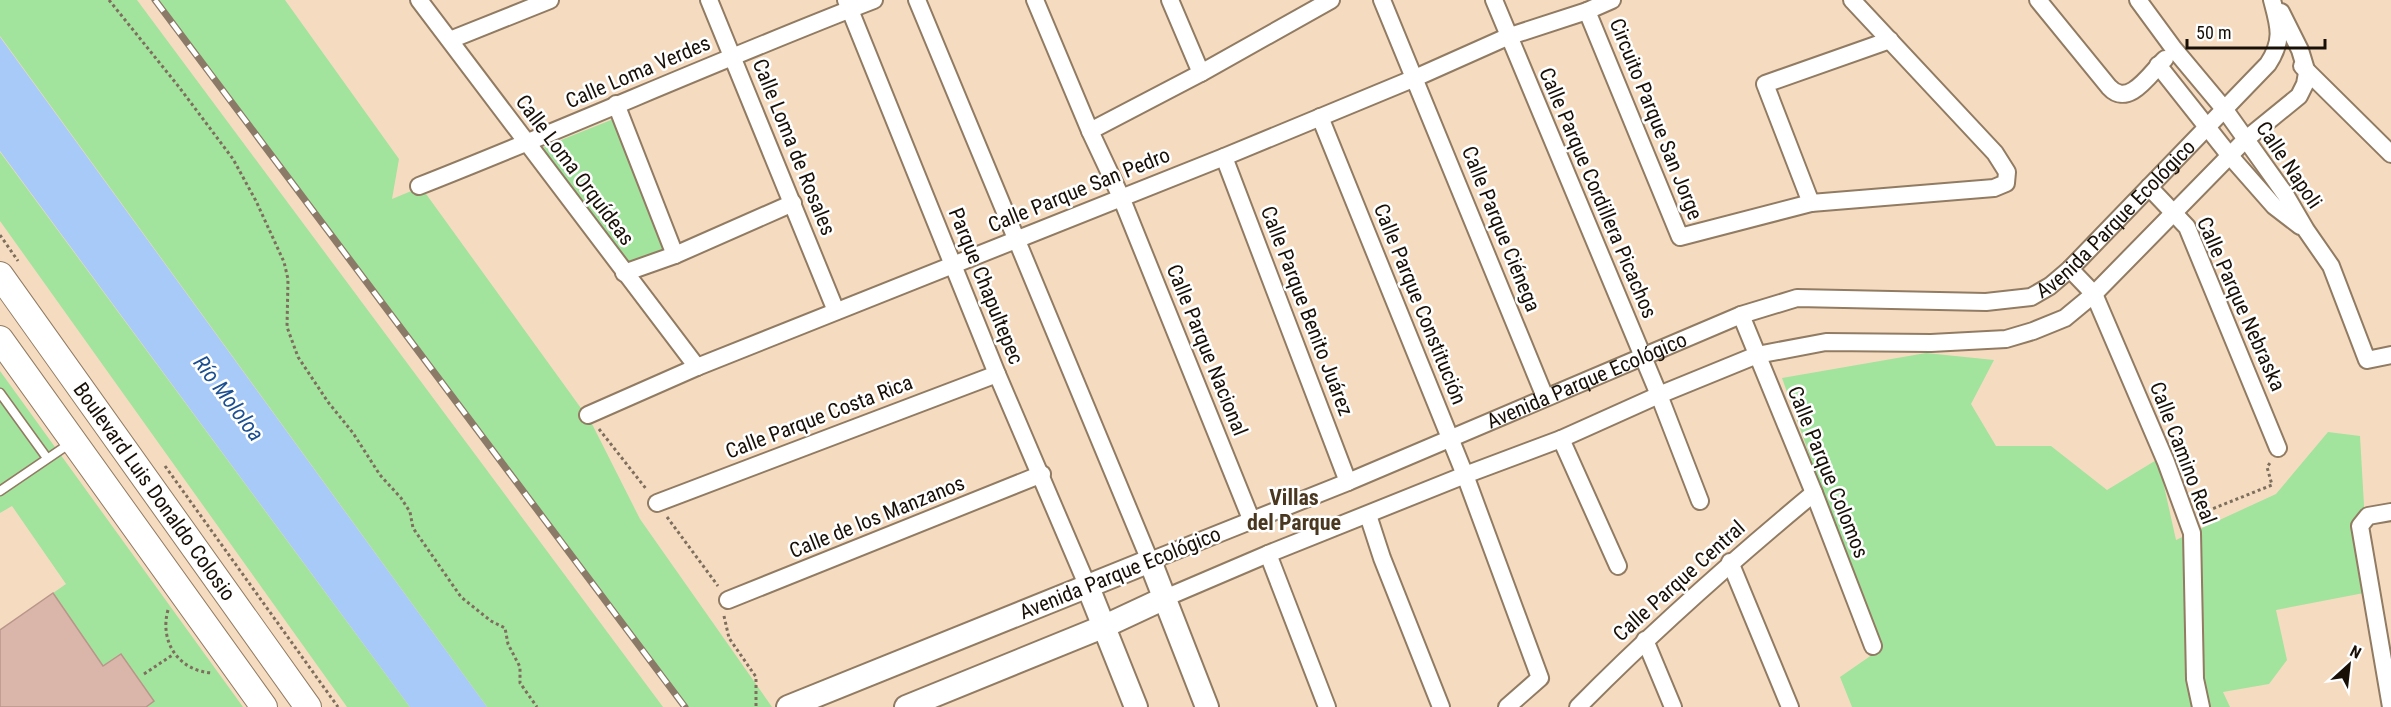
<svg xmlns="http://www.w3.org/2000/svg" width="2391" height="707" viewBox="0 0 2391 707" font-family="'Roboto Condensed',sans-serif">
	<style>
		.green { fill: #a2e39d }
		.water { fill: #a8caf8 }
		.building { fill: #dab5aa; stroke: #b9958a; stroke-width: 1.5 }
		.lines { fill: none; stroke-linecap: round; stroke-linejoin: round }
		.lane-casing { stroke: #917b62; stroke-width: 11 }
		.street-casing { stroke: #917b62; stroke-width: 20 }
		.secondary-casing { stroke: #917b62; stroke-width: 26 }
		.primary-casing { stroke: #917b62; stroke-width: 28 }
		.path { stroke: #7e6e5d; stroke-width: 3; stroke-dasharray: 3 3; stroke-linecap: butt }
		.lane { stroke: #fff; stroke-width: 8 }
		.street { stroke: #fff; stroke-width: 16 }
		.secondary { stroke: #fff; stroke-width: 22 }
		.primary { stroke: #fff; stroke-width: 26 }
		.rail-casing { stroke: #8b7a68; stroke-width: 7 }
		.rail { stroke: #fff; stroke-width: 4.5; stroke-dasharray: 14; stroke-linecap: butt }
		.labels { text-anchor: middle; stroke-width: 5; stroke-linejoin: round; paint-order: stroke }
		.street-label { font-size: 21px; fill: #181007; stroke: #fff }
		.water-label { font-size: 22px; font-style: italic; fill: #1a4f91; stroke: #fff }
		.neighbourhood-label { font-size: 22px; font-weight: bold; fill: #4a371f; stroke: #fff }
	</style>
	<rect width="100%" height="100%" fill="#f5dcc1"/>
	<g class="green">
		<polygon points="0,0 137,0 663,707 487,707 0,36"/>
		<polygon points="158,0 285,0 399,159 392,199 421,187 591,422 640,519 772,707 688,707"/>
		<polygon points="616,118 668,248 626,265 541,148"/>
		<polygon points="0,152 410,707 347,707 0,221"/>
		<polygon points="1926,353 1994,360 1971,404 1996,446 2051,446 2107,490 2158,459 2176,540 2276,494 2328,432 2360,436 2369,592 2276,610 2287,660 2269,684 2223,692 2230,707 1852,707 1840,677 1879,650 1782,378"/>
		<polygon points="0,371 243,707 146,707 154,701 121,654 103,666 53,593 66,584 12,506 0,513"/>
	</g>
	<polygon class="water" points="0,37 487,707 410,707 0,151"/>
	<polygon class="building" points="53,593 103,666 121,654 154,701 146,707 0,707 0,630"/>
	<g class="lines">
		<g class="lane-casing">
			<g id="lane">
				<polyline points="0,393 47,458"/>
				<polyline points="0,491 72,442"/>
			</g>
		</g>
		<g class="street-casing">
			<g id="street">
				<polyline points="419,0 697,367"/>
				<polyline points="709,0 836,311"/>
				<polyline points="846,0 997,374 1088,587"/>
				<path id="s1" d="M 917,0 L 1150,561 L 1348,482 L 1741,315 L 1797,298 L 1986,302 L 2031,297 L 2050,286 L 2070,269 L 2268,64 C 2284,40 2279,26 2272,0"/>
				<polyline points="1035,0 1090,131 1121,197 1251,519"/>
				<polyline points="1170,0 1201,73"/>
				<polyline points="1382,0 1545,397"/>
				<polyline points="1494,0 1659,395 1700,501"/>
				<polyline points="1612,0 1587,11 1680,237 1811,203 1994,188 2006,183 2007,172 1995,153 1852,0"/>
				<path d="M 2038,0 L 2109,87 C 2129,109 2151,72 2165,59"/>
				<polyline points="2138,0 2174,49 2225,110 2285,194 2306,230 2331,266 2367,360 2391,355"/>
				<polyline points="450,40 550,0"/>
				<polyline points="2158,65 2230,156 2274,206 2300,226"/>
				<polyline points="2302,66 2391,154"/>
				<polyline points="616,104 675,255"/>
				<polyline points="1320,117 1465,475 1540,678 1507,707"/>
				<polyline points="1090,131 1201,73 1331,0"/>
				<polyline points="1224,157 1348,482"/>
				<path d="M 419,186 C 572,126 721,59 874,0"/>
				<polyline points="2149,187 2187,227 2278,448"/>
				<polyline points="1811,203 1765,84 1890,40"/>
				<polyline points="2070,269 2094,294 2166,462 2192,533 2195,679 2201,707"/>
				<polyline points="624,273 675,255 793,203"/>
				<polyline points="1741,315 1814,493 1873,646"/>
				<polyline points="588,415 697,367 1224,157 1415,78 1507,37 1587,11"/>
				<polyline points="1561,439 1618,566"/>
				<polyline points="657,503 997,374"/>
				<polyline points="2391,512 2368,516 2360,526 2391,707"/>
				<polyline points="1368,515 1382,558 1441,707"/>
				<polyline points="1268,554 1327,707"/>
				<polyline points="1730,562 1790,707"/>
				<polyline points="1165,598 1268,554 1465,475 1561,439 1659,395 1757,355 1826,342 1931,343 2006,339 2033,331 2065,318 2094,294 2245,140 2299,96 2305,84 2307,73 2300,50 2281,12"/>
				<polyline points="728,600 1042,474"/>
				<polyline points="1645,640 1673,707"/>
				<path d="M 1578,707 C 1653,631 1732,561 1814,493"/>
			</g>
		</g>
		<g class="secondary-casing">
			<g id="secondary">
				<polyline points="1088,587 1136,707"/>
				<polyline points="788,707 1150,561 1207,707"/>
				<polyline points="906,707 1105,626 1165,598"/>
			</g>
		</g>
		<g class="primary-casing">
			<g id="primary">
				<path id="s2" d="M 0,275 L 308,707"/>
				<polyline points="0,339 264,707"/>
			</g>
		</g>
		<g class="path">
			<polyline points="109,0 179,87 233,159 256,201 284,262 288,279 287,327 298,357 328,402 353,433 380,475 401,498 410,512 413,528 461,597 491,621 505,628 508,644 520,667 520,683 537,707"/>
			<polyline points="0,235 18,261"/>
			<polyline points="599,429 647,490"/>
			<polyline points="165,466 338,707"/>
			<polyline points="2202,513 2272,485 2267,467 2270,463"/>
			<polyline points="667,517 718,586"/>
			<path d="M 168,610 C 159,642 179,671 212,673"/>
			<polyline points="724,616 729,638 756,677 756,707"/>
			<polyline points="144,674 174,654"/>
		</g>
		<use href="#lane" class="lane"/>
		<use href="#street" class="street"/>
		<use href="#secondary" class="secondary"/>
		<use href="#primary" class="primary"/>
		<g class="rail-casing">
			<polyline id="rail" points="155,0 685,707"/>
		</g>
		<use href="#rail" class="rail"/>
	</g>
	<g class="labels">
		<g class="street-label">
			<text transform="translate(638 72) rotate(-23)" y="7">Calle Loma Verdes</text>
			<text transform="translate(1656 119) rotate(68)" y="7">Circuito Parque San Jorge</text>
			<text transform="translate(794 147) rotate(68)" y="7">Calle Loma de Rosales</text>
			<text transform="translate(2289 165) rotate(56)" y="7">Calle Napoli</text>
			<text transform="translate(575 170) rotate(53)" y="7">Calle Loma Orquídeas</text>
			<text transform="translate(1079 190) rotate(-22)" y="7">Calle Parque San Pedro</text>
			<text transform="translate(1598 193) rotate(67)" y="7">Calle Parque Cordillera Picachos</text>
			<text dy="7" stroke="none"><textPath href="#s1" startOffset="1656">Avenida Parque Ecológico</textPath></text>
			<text transform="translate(1501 229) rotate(68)" y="7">Calle Parque Ciénega</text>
			<text transform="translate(986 286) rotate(68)" y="7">Parque Chapultepec</text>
			<text transform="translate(1420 304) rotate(68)" y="7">Calle Parque Constitución</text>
			<text transform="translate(2241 304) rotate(66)" y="7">Calle Parque Nebraska</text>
			<text transform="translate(1307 311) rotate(69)" y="7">Calle Parque Benito Juárez</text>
			<text transform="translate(1207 350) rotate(68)" y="7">Calle Parque Nacional</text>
			<text dy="7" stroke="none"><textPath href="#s1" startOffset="1080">Avenida Parque Ecológico</textPath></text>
			<text transform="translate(819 417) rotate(-21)" y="7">Calle Parque Costa Rica</text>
			<text transform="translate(2183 453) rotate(69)" y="7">Calle Camino Real</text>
			<text transform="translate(1828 472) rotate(68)" y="7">Calle Parque Colomos</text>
			<text dy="7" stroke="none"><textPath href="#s2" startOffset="266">Boulevard Luis Donaldo Colosio</textPath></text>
			<text transform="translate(877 517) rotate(-22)" y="7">Calle de los Manzanos</text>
			<text transform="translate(1120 573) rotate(-22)" y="7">Avenida Parque Ecológico</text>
			<text transform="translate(1679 581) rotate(-42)" y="7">Calle Parque Central</text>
		</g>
		<g class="water-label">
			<text transform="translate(229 398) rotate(53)" y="8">Río Mololoa</text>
		</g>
		<g class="neighbourhood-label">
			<text x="1294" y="505">Villas<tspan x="1294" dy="25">del Parque</tspan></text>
		</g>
	</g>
	<g transform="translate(2349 665) rotate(27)" stroke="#ffffff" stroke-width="4.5" paint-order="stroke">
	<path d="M0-4.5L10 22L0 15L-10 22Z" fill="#181007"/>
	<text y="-9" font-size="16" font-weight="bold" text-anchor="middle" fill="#181007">N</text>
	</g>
	<path d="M2187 39v9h138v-9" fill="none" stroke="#181007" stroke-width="3"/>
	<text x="2196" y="39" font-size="18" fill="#181007" stroke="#ffffff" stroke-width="4.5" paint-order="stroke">50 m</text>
</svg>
